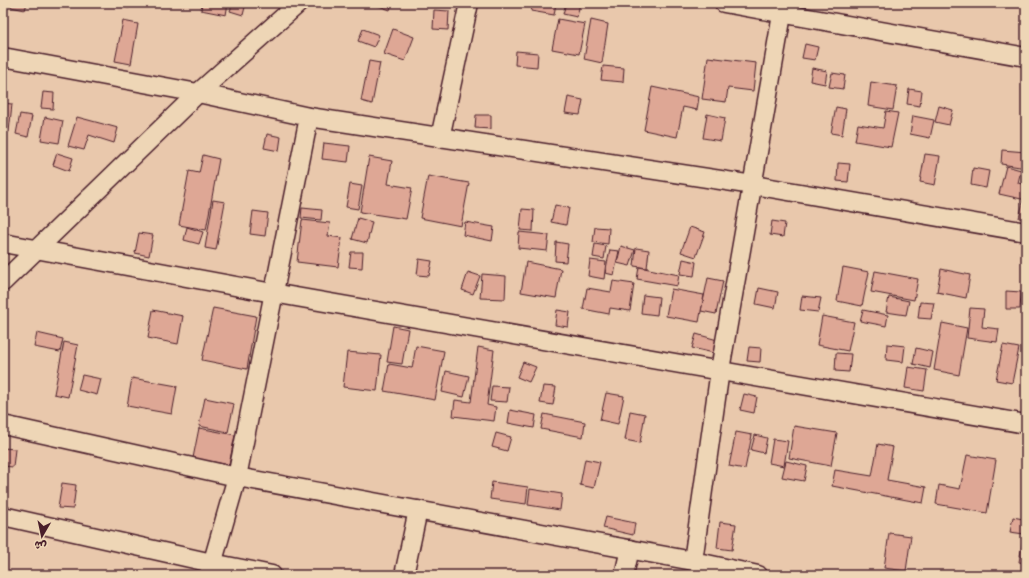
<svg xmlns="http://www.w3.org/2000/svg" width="1029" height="578" viewBox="0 0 1029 578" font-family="Pangolin,'Playpen Sans Arabic',sans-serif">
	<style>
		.building { fill: #dea795; stroke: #4a1f2b }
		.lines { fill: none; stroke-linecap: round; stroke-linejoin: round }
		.street-casing { stroke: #4a1f2b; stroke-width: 21 }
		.street { stroke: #eed6b6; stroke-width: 18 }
	</style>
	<rect width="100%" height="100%" fill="#e9c8ac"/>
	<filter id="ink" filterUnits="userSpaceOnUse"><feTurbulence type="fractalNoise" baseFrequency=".025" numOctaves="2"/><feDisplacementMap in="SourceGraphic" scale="8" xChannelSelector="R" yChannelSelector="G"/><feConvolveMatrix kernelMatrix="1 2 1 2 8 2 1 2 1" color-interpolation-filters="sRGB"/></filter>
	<g filter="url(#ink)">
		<g class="building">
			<polygon points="12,3 27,3 25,10 11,7"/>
			<polygon points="100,3 130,3 129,8"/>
			<polygon points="202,3 228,3 226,15 201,10"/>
			<polygon points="233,3 246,3 243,15 230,11"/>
			<polygon points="377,3 392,3 390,10 376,5"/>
			<polygon points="533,3 556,3 554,15 531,11"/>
			<polygon points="566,3 580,3 577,17 563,14"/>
			<polygon points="434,10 449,11 448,30 433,29"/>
			<polygon points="558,19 585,24 579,54 552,49"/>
			<polygon points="591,20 608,24 602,63 584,59"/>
			<polygon points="123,21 138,24 131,64 115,61"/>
			<polygon points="363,29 379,35 374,47 358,41"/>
			<polygon points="393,29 414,37 405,61 384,54"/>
			<polygon points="805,44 818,47 815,60 802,58"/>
			<polygon points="516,51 538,53 537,67 515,65"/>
			<polygon points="708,57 756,63 753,91 728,88 726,102 702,99"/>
			<polygon points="369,61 380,63 372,104 361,101"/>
			<polygon points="603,66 624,68 623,82 601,80"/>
			<polygon points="812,68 827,71 825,84 810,81"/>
			<polygon points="832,73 845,75 843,89 829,87"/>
			<polygon points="871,82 897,86 893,110 868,106"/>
			<polygon points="652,87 699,97 697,110 683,107 677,137 644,130"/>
			<polygon points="909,89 922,91 920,106 907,104"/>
			<polygon points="43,92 54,93 53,109 41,108"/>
			<polygon points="568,97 583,100 580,115 565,113"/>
			<polygon points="3,103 12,104 9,132 3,131"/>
			<polygon points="939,106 953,110 949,125 935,122"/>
			<polygon points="836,107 846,109 842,135 831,133"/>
			<polygon points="886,111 898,113 891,147 855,141 858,124 883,128"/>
			<polygon points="20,114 32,116 28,137 16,134"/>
			<polygon points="707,114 725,118 721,141 703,138"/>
			<polygon points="476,115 491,115 491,129 475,128"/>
			<polygon points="913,116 934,120 930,138 910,134"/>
			<polygon points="45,117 63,121 59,143 41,140"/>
			<polygon points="77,117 118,128 114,143 89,135 84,150 68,146"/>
			<polygon points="267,134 281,137 279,151 264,148"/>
			<polygon points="324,143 350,146 348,162 322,159"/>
			<polygon points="1002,150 1026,152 1026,168 1001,164"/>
			<polygon points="57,153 73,158 69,171 53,165"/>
			<polygon points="925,154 940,156 935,185 920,182"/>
			<polygon points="203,155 219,159 206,230 179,225 189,171 199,173"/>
			<polygon points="369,157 392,161 388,184 412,188 406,219 360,212"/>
			<polygon points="838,163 850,164 848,182 837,181"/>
			<polygon points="1006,166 1021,170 1018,183 1026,185 1026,200 999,194"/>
			<polygon points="973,168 989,171 986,188 971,185"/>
			<polygon points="428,176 469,183 461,226 420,218"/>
			<polygon points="350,184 362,186 358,209 346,207"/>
			<polygon points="213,200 225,202 216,250 205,248"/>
			<polygon points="1023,202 1026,202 1026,219 1019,218"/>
			<polygon points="555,205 569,208 566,225 551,222"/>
			<polygon points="302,208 322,210 321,220 301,218"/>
			<polygon points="522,209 534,210 533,231 520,230"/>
			<polygon points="253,211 268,213 265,236 250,234"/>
			<polygon points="358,218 372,222 367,243 352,239"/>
			<polygon points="302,220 330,223 328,236 342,238 338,267 297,262"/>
			<polygon points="772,221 785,223 783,237 770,235"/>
			<polygon points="465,222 494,227 492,241 463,235"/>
			<polygon points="187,227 203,232 199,244 184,240"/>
			<polygon points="595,227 609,228 608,244 593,242"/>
			<polygon points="690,227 705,232 696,257 681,252"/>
			<polygon points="519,232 549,235 547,251 518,248"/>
			<polygon points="139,233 153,235 149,256 135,253"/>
			<polygon points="556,242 568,244 566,262 555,261"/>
			<polygon points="595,244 606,246 604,259 593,257"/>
			<polygon points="621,246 635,250 630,266 617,263"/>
			<polygon points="636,248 649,250 647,268 634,266"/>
			<polygon points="610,250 619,251 614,275 605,273"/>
			<polygon points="351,252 363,252 362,268 349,267"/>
			<polygon points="419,259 432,261 429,276 417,275"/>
			<polygon points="683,259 696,262 694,276 680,274"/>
			<polygon points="590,260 606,262 604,279 588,276"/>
			<polygon points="526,262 561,269 556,298 521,292"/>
			<polygon points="639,267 679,275 677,286 637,279"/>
			<polygon points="843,267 869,272 862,306 837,301"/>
			<polygon points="941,269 970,275 966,298 937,292"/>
			<polygon points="875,271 918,279 914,300 871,292"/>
			<polygon points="468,272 480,276 473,294 462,290"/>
			<polygon points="482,274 506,276 505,299 480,298"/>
			<polygon points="708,278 723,281 716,314 701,311"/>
			<polygon points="613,281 634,284 630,311 610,308 609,314 583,309 587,288 611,292"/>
			<polygon points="759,288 778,292 775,308 756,304"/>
			<polygon points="671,289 704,295 699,322 666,316"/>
			<polygon points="1006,291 1021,292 1020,309 1006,309"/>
			<polygon points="643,295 659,297 657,315 641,313"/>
			<polygon points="802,296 821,298 818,312 800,310"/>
			<polygon points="889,297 909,301 906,315 886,312"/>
			<polygon points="920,302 934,303 931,319 918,318"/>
			<polygon points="213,308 256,316 247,369 202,360"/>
			<polygon points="970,308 984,309 982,327 999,329 997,342 967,338"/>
			<polygon points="153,310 183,316 178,344 148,338"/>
			<polygon points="557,310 570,312 568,327 555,325"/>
			<polygon points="863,310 888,315 886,326 860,321"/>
			<polygon points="822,316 854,322 848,351 817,345"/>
			<polygon points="942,323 967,328 959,375 934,370"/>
			<polygon points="393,326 408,329 402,364 387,362"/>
			<polygon points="37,333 63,339 60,352 34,347"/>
			<polygon points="696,334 721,341 718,354 692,348"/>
			<polygon points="64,342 78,345 68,397 54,394"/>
			<polygon points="887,344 905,346 903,362 886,360"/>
			<polygon points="1003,345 1019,348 1012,383 996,380"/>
			<polygon points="416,346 444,351 435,400 384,391 389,364 412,368"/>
			<polygon points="478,347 494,350 487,405 496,407 494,421 453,416 455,400 471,402"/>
			<polygon points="749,347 761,348 760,362 747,361"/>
			<polygon points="916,348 933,352 930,368 913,364"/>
			<polygon points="347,352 381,355 377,391 343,387"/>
			<polygon points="836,353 851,354 849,372 835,371"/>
			<polygon points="523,362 536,367 529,382 517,377"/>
			<polygon points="908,367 927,370 924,391 905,388"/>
			<polygon points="446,371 469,376 464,397 442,392"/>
			<polygon points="82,375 101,379 97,395 78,390"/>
			<polygon points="132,378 177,386 172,414 127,406"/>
			<polygon points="492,386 509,387 507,402 490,401"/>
			<polygon points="543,386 556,387 553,405 540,403"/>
			<polygon points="606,393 624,396 618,424 600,420"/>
			<polygon points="744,394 757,397 754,413 740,410"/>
			<polygon points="205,398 234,404 228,432 199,426"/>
			<polygon points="510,410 536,415 534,428 508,423"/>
			<polygon points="630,411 645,414 640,443 625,440"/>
			<polygon points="544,414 585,422 583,437 541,429"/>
			<polygon points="794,426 837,433 831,466 789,458"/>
			<polygon points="199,428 235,435 229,465 193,458"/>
			<polygon points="736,432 752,435 745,469 729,466"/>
			<polygon points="496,433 511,437 507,451 492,447"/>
			<polygon points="755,435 767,438 764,453 751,450"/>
			<polygon points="773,439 788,441 784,466 769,463"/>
			<polygon points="878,444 893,447 887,480 926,487 923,503 832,486 835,470 872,476"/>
			<polygon points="3,448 15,449 13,467 3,466"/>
			<polygon points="967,455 996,460 987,513 936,504 939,485 960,489"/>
			<polygon points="585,459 600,462 594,488 580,485"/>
			<polygon points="786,461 807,466 804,481 782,477"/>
			<polygon points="492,482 528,487 526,504 490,499"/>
			<polygon points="62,483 76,485 73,509 58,508"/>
			<polygon points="530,489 562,494 560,510 528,505"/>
			<polygon points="1026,506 1026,563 1019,562 1024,534 1010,532 1013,517 1023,519"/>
			<polygon points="606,517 635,523 633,535 603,528"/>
			<polygon points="720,522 736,524 732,550 717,548"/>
			<polygon points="889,533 911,536 906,571 884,568"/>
		</g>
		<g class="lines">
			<g class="street-casing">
				<g id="street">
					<polyline points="724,3 1026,57"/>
					<polyline points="3,57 198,93 309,117 753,185 1026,232"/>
					<polyline points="440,138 469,3"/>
					<polyline points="3,243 273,293 1026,424"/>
					<polyline points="3,282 198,93 299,3"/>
					<polyline points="3,425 237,477 693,561"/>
					<polyline points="3,516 212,563 272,575"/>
					<polyline points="209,575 237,477 309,117"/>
					<polyline points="404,575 418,510"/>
					<polyline points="624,575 630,549"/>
					<polyline points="758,575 693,561 720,370 784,3"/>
				</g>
			</g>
			<use href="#street" class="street"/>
		</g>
	</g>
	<rect width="1029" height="578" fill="none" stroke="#eed6b6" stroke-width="16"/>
	<rect x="8" y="8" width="1013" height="562" fill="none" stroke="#4a1f2b" stroke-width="1.5" filter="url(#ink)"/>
	<g transform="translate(42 536) rotate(189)" stroke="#eed6b6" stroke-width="3" paint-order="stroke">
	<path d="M0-3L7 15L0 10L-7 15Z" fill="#4a1f2b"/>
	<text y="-6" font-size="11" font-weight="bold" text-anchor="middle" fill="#4a1f2b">ش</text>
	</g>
</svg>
